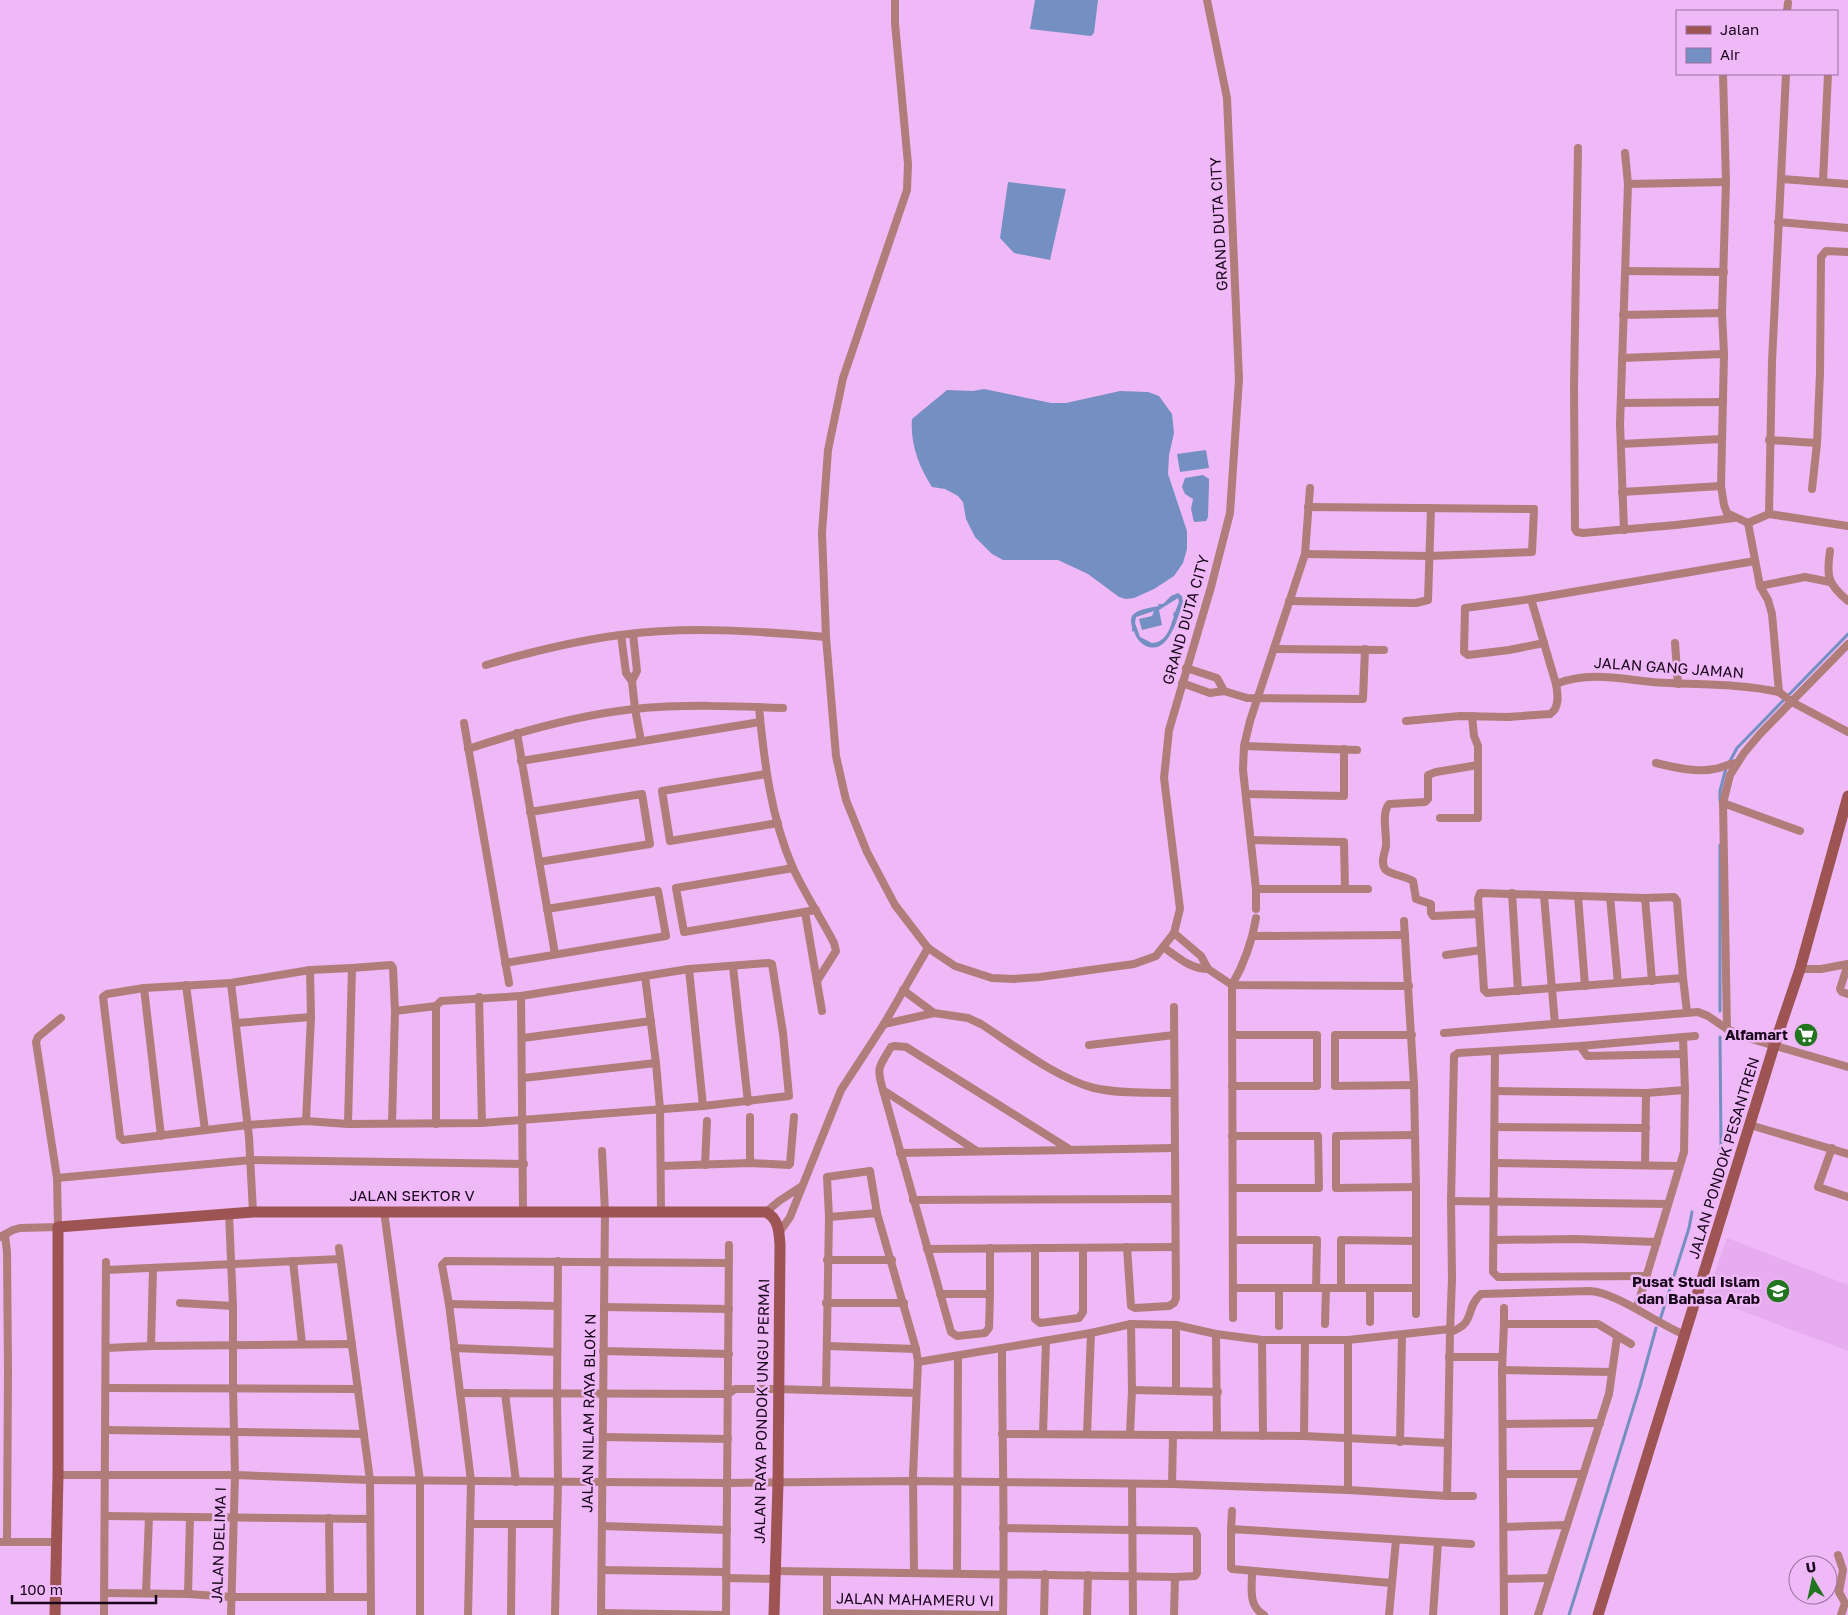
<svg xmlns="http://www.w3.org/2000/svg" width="1848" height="1615" viewBox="0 0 1848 1615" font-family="'Golos Text',sans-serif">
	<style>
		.built { fill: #e7abef }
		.water { fill: #748fc2; fill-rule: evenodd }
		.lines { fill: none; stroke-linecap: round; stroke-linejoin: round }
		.stream { stroke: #748fc2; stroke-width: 3 }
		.street { stroke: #b07d7a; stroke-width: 8 }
		.secondary { stroke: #9d5452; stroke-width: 11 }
		.labels { text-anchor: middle; stroke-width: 5; stroke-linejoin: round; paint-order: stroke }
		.street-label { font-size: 15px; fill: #1a061c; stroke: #efb8f7 }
		.poi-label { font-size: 15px; font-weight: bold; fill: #1a061c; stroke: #efb8f7; text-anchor: end }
	</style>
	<rect width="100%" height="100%" fill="#efb8f7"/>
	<polygon class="built" points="1727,1238 1848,1285 1848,1351 1706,1297"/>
	<g class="water">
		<polygon points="1035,0 1098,0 1094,33 1091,36 1030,29"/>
		<polygon points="1008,182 1066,189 1050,260 1014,253 1000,238"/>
		<path d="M 984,389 L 1051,403 L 1066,403 L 1120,391 L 1148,392 L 1159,396 L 1172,414 L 1174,433 L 1169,455 L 1168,474 L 1187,531 L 1187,549 L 1183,563 L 1174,576 L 1154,589 L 1134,598 L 1126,599 L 1119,597 L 1088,574 L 1058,560 L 1003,560 L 992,554 L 975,537 L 966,519 L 963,502 L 958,496 L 945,489 L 932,487 C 919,467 910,443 912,419 L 947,390 L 973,391 Z"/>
		<polygon points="1206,450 1209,468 1180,472 1177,454"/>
		<polygon points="1203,475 1209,479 1209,483 1208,517 1206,521 1194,522 1191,509 1193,499 1185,494 1182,487 1185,478"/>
		<path d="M 1178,593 L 1182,596 L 1183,602 C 1178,616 1169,656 1146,646 C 1140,643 1136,638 1134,631 L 1132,632 C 1133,628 1131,625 1131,620 C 1132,609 1150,608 1159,606 L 1158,604 L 1163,604 L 1171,596 ZM 1178,598 L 1179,602 L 1175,612 L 1174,612 L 1173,615 L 1174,616 C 1170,628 1167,642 1152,643 L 1140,637 L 1135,623 L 1136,617 L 1154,611 L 1152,616 L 1139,619 L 1142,630 L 1162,625 L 1159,610 Z"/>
	</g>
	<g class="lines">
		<g class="stream">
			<polyline points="1730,761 1737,748 1848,634"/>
			<polyline points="1720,801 1720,791 1726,768"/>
			<polyline points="1720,1011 1720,845"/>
			<polyline points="1706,1199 1713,1189 1721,1145 1720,1037"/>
			<polyline points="1660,1320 1689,1228 1692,1212"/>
			<polyline points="1569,1615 1640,1386 1656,1328"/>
		</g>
		<g class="street">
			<polyline points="895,0 895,23 908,164 907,190 843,378 828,450 822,533 826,637 836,756 846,800 867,852 895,905 928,948"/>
			<polyline points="1787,11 1788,3"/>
			<polyline points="1723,74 1726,182 1722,313 1724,354 1721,486 1724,505 1727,513 1748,523 1769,514 1772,362 1786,74"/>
			<polyline points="1578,148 1574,388 1575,529 1577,532 1583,533 1676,525 1734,518"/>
			<polyline points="1625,153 1628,184"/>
			<polyline points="1782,179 1848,184"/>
			<polyline points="1823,181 1828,74"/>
			<polyline points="1778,222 1848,228"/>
			<polyline points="1626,271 1724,272"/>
			<polyline points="1623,315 1722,313"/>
			<polyline points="1622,358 1724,354"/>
			<polyline points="1622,403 1723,402"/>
			<polyline points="1769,440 1817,443"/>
			<polyline points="1621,444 1722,439"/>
			<polyline points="1812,489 1817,443 1820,373 1821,257 1826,251 1848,252"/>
			<polyline points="1622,492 1721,486"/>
			<polyline points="1769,514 1848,526"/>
			<polyline points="1748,523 1760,586 1768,600 1772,614 1779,692 1792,702 1848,732"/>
			<polyline points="1624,530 1620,424 1628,184 1726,182"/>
			<path d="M 1830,551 C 1826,577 1828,584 1848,601"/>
			<polyline points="1305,554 1430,556 1532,552 1534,509 1308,507"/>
			<polyline points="1760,586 1805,577 1830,582"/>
			<polyline points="1531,599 1465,608 1464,652 1468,655 1509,650 1544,643"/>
			<polyline points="1289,601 1416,603 1428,600 1431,508"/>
			<polyline points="621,635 626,673 632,681 635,709 641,741"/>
			<polyline points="1675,643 1678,684"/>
			<polyline points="1274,649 1384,650"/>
			<path d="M 486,665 C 530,652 575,641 620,635 C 689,626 758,631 826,637"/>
			<polyline points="1186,668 1217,678 1224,691"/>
			<polyline points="632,681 637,671 633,634"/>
			<polyline points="1182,683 1210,693 1224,691 1247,698 1363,699 1365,649"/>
			<polyline points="1556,684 1531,599 1755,561"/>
			<path d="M 759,707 C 764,761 771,818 793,868 C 805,894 821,918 834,943 L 836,951 L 817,981"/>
			<path d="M 1406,721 L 1460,716 L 1508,717 L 1550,714 C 1560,708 1558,694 1556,684 C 1594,669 1631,682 1669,683 C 1706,685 1743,684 1779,692"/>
			<polyline points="464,723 509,983"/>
			<polyline points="517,733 555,954"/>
			<polyline points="1244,746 1357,750"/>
			<path d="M 468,749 C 522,731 578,715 634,709 C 683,704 734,706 783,708"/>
			<polyline points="521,761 760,722"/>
			<path d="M 1656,763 C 1672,767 1697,773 1714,769 C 1722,768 1728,764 1736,763"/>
			<path d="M 1478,765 L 1436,772 L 1428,775 L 1428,799 L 1425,802 L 1389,804 C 1381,814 1387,834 1386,846 C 1385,853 1380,862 1385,869 C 1388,874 1406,876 1413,881 L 1416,899 L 1431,904 L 1431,913 L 1433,916 L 1479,914"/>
			<polyline points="766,774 662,791 670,841 778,823"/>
			<polyline points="1246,794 1344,796 1344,749"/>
			<polyline points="1723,803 1800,831"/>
			<polyline points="530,812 642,794 650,844 539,862"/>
			<polyline points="1440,818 1478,818 1478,746 1474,736 1472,716"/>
			<polyline points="1251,840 1344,842 1345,889"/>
			<polyline points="793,868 676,888 684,932 816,910"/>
			<polyline points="1256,889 1368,889"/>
			<polygon points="1480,893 1645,898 1674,897 1677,901 1683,978 1487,993 1484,990 1478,899"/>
			<polyline points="1512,893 1518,991"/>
			<polyline points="1544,896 1555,1024"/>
			<polyline points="1578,896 1585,986"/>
			<polyline points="1610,897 1618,983"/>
			<polyline points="1645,898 1652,981"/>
			<polyline points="1256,909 1256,889 1243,770 1244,746 1250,721 1305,554 1310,488"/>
			<polyline points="805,912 822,1011"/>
			<polyline points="1404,921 1414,1085 1416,1187 1416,1314"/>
			<polyline points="1174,933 1201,956 1208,969 1232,985 1409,986"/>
			<polyline points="1253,936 1405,935"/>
			<path d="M 1163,947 C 1178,957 1190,969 1208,969"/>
			<polyline points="1446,955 1481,950"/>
			<polyline points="505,963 666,936 658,891 547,909"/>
			<polyline points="1848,964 1840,989 1842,992 1848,994"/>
			<polyline points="733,967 748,1102"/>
			<polyline points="352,968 391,965 393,968 395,1011 392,1123"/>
			<polyline points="689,969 703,1106"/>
			<polyline points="1800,969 1821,969 1848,964"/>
			<polyline points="1683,978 1687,1012"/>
			<polyline points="231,983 249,1137 253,1212"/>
			<polyline points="186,985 205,1130"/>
			<polyline points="144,988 161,1136"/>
			<polyline points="903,990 934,1013"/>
			<polyline points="479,997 482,1123"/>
			<polyline points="395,1011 436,1006"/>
			<polyline points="236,1023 311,1017"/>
			<path d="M 884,1024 L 934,1013 L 968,1018 L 981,1024 C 1012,1044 1058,1079 1094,1088 C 1119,1094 1148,1092 1174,1093"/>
			<polyline points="1727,1029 1723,803 1730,775 1744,753 1760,734 1848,644"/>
			<polyline points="1444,1033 1698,1012 1708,1016 1727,1029 1748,1038 1848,1067"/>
			<polyline points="1232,1035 1317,1035 1317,1086 1232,1086"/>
			<polyline points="1412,1035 1335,1035 1335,1086 1414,1085"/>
			<polyline points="523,1038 651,1021"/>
			<polyline points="1089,1045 1174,1035"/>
			<polyline points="1580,1046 1587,1056 1683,1054"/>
			<polyline points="1495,1052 1493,1272 1498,1277 1501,1277 1647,1276"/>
			<polyline points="523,1078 656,1063"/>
			<polyline points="883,1090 977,1151"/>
			<polyline points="1495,1091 1646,1093 1685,1090"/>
			<polyline points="750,1117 750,1163"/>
			<polyline points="306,1121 311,1017 310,970"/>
			<polyline points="348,1124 352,968 310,970 231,983 144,988 107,994 103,997 120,1137 123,1140 248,1125 306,1121 348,1124 482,1123 703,1106 789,1096 783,1033 772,964 768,963 689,969 645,976"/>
			<polyline points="436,1124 436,1006 441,1001 521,996"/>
			<polyline points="1750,1125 1848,1154"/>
			<polyline points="1495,1127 1646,1128"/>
			<polyline points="1415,1135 1336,1136 1336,1188 1416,1187"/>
			<polyline points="1232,1136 1318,1136 1319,1188 1233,1188"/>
			<polyline points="1832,1148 1818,1187 1848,1197"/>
			<polyline points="900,1153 1174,1148"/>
			<polyline points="1495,1163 1679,1166"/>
			<polyline points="705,1165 707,1121"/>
			<polyline points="1645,1165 1646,1093"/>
			<polyline points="661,1166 750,1163 789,1165 790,1164 794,1117"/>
			<polyline points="57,1178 251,1160 524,1164"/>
			<polyline points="913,1200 1175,1199"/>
			<polyline points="1451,1201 1668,1204"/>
			<polyline points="384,1211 420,1481 420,1615"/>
			<polyline points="523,1211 521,996 645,976 656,1063 660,1109 661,1212"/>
			<polyline points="766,1212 779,1201 802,1186"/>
			<polyline points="229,1213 233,1306 233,1389 235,1475 231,1615"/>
			<polyline points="829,1217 877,1213 916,1349 918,1362 913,1475 914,1573"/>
			<polyline points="779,1233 790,1217 841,1090 884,1024 928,948 955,966 992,978 1014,979 1040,977 1134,964 1156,956 1174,933 1180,909 1164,778 1169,730 1211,587 1230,513 1239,379 1227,98 1207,0"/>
			<polyline points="5,1235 7,1252 8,1370 7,1542"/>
			<polyline points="0,1237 13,1230 20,1228 58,1227 57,1178 36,1042 38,1037 61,1018"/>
			<polyline points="1233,1240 1317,1240 1316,1288"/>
			<polyline points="1494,1240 1576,1239 1657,1242"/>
			<polyline points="1127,1247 1131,1306 1135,1308 1169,1306 1174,1303 1176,1298 1174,1007"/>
			<polyline points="339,1248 370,1480 371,1615"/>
			<polyline points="1035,1248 1035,1319 1040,1323 1079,1318 1083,1312 1083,1248"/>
			<polyline points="927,1249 1175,1247"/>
			<polyline points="827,1260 892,1260"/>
			<polyline points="293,1261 302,1344"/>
			<polyline points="106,1270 340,1259"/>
			<polyline points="1233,1288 1415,1288"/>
			<polyline points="1279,1288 1279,1326"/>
			<polyline points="1341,1288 1341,1240 1416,1241"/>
			<polyline points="1370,1288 1370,1322"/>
			<polyline points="940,1294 990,1294 990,1248"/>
			<path d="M 990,1294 L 989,1328 L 985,1333 L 957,1336 L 951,1332 L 883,1090 C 876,1067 879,1067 891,1047 L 895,1046 L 906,1047 L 1069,1149"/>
			<polyline points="180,1303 233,1306"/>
			<polyline points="826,1303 904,1303"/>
			<polyline points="449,1304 557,1306"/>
			<polyline points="1638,1304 1684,1152 1685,1090 1683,1037"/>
			<polyline points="604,1307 729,1309"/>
			<path d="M 1233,1318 L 1232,985 C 1244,964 1252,942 1256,918"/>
			<polyline points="1325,1324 1326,1288"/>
			<polyline points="1504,1324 1504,1308"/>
			<path d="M 1450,1332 C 1477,1323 1464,1309 1481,1294 L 1590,1291 C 1615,1292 1658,1324 1685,1335"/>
			<polyline points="1216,1334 1217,1435"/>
			<polyline points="1262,1340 1263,1436"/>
			<polyline points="151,1346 153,1268"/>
			<polyline points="827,1346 916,1349"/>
			<polyline points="106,1348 151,1346 352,1344"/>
			<polyline points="454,1348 557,1352"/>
			<path d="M 1002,1348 C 1002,1437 1005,1526 1003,1615"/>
			<polyline points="603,1351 729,1354"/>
			<polyline points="1449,1357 1502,1357"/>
			<polyline points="918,1362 1091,1333 1131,1324 1176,1325 1216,1334 1262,1340 1348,1340 1450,1329"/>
			<polyline points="1502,1370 1612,1372"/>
			<polyline points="106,1388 358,1389"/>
			<polyline points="826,1390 829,1217 827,1177 870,1171 877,1213"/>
			<polyline points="1132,1390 1218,1392"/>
			<polyline points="1176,1391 1176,1325"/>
			<polyline points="460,1393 728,1394 735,1389 777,1389 916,1393"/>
			<polyline points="505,1393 516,1482"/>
			<polyline points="1503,1424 1600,1423"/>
			<polyline points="106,1430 364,1434"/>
			<polyline points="1002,1434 1304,1436 1448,1443"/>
			<polyline points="1043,1434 1046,1341"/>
			<polyline points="1087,1434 1091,1333"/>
			<polyline points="1130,1434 1132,1390 1131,1324"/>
			<polyline points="1304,1436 1305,1340"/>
			<polyline points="603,1437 728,1439"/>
			<polyline points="1400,1442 1402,1335"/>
			<polyline points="1503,1474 1583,1474"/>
			<polyline points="58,1475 235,1475 370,1480 602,1482 727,1483 913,1481 1172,1484 1348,1490 1447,1496 1450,1332 1452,1278 1451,1201 1454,1056 1458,1053 1580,1046 1695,1036"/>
			<polyline points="1132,1484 1133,1615"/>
			<polyline points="1172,1484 1173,1436"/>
			<polyline points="1348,1490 1348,1340"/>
			<polyline points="1447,1496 1473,1496"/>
			<polyline points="105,1516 370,1519"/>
			<polyline points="329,1518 330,1596"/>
			<polyline points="470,1524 557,1524"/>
			<polyline points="602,1526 727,1530"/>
			<polyline points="1504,1527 1567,1525"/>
			<polyline points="1231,1529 1232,1511"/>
			<polyline points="0,1542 57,1542"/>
			<polyline points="1838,1555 1843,1570 1839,1592 1845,1603 1841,1615"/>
			<polyline points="602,1570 726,1572"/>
			<polyline points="775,1571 1175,1577 1195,1576 1197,1573 1197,1535 1195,1531 1003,1528"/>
			<polyline points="827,1572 827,1615"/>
			<path d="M 1252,1572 C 1252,1588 1248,1606 1264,1615"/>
			<polyline points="957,1573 958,1356"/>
			<polyline points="726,1578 775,1579"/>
			<polyline points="1504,1579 1550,1578"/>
			<polyline points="1391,1583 1232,1569 1231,1568 1231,1529 1471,1544"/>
			<polyline points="104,1593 188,1594 232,1597 370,1597"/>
			<polyline points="146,1593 149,1517"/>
			<polyline points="188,1594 190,1517"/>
			<polyline points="601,1613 726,1615"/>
			<polyline points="827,1613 1003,1615"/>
			<polyline points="104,1615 106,1262"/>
			<polyline points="468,1615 471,1481 449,1304 442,1265 446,1261 729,1263"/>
			<polyline points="511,1615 512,1525"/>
			<polyline points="555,1615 558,1482 557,1394 558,1261"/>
			<polyline points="601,1615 605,1212 602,1151"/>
			<polyline points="726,1615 729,1245"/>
			<polyline points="1044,1615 1045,1574"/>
			<polyline points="1087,1615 1088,1575"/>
			<polyline points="1174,1615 1175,1577"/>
			<polyline points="1389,1615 1396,1540"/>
			<polyline points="1433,1615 1438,1543"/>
			<polyline points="1504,1615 1502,1370 1504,1324 1598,1324 1631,1344"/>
			<polyline points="1538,1615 1609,1394 1617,1337"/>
		</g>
		<g class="secondary">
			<path d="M 55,1615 L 58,1475 L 58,1227 L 253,1212 L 766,1212 C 779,1219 779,1232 780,1245 L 778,1483 L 774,1615"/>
			<polyline points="1598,1615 1774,1046 1800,969 1848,796"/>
		</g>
	</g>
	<defs>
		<g id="supermarket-disc" transform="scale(1.25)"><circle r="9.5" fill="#22751f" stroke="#efb8f7"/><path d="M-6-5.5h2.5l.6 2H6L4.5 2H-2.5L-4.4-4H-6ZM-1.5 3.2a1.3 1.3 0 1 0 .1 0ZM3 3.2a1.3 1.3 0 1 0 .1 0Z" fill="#fff"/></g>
		<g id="university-disc" transform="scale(1.25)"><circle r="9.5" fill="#22751f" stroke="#efb8f7"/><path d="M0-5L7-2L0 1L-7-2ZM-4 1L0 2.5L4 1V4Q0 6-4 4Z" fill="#fff"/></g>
	</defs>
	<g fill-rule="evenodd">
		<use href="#supermarket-disc" x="1806" y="1035"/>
		<use href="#university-disc" x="1778" y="1291"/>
	</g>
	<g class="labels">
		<g class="street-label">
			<text transform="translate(1219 224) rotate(-93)" y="5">GRAND DUTA CITY</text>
			<text transform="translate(1186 620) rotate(-74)" y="5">GRAND DUTA CITY</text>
			<text transform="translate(1669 668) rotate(4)" y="5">JALAN GANG JAMAN</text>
			<text transform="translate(1724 1158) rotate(-73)" y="5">JALAN PONDOK PESANTREN</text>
			<text x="412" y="1201">JALAN SEKTOR V</text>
			<text transform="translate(762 1411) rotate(-89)" y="5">JALAN RAYA PONDOK UNGU PERMAI</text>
			<text transform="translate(589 1413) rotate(-89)" y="5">JALAN NILAM RAYA BLOK N</text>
			<text transform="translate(219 1545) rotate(-88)" y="5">JALAN DELIMA I</text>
			<text transform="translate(915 1600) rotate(1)" y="5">JALAN MAHAMERU VI</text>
		</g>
		<g class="poi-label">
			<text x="1788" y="1040">Alfamart</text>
			<text x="1760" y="1287">Pusat Studi Islam<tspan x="1760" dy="17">dan Bahasa Arab</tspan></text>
		</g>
	</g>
	<rect x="1676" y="10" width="162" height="65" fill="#efb8f7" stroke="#9a719f"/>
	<rect x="1686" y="26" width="25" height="8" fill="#9d5452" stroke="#9a719f"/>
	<text x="1720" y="35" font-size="15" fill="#1a061c">Jalan</text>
	<rect x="1686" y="48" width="25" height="15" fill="#748fc2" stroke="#9a719f"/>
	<text x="1720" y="60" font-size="15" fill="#1a061c">Air</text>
	<g transform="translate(1813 1580) rotate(351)"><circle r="24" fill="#efb8f7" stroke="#9a719f"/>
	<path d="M0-4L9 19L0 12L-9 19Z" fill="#22751f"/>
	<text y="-8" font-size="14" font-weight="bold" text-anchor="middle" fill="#1a061c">U</text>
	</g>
	<path d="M12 1595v8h144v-8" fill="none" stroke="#1a061c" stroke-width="2.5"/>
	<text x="20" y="1595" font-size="15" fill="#1a061c" stroke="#efb8f7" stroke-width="4" paint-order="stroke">100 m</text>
</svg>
